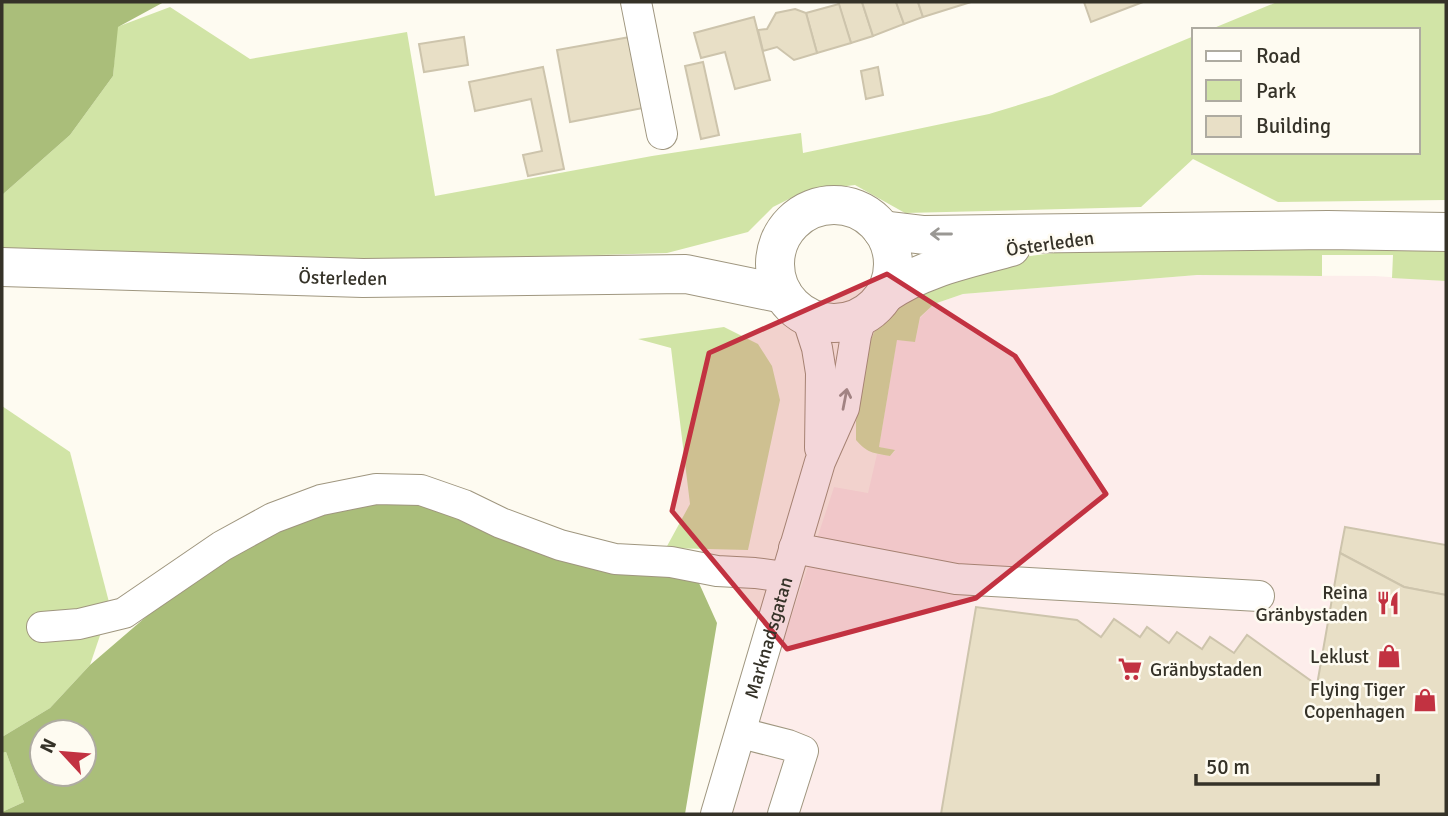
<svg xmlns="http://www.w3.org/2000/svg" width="1448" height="816" viewBox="0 0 1448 816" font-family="Signika,sans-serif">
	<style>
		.commercial { fill: #fdedeb }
		.green { fill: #d1e4a6 }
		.forest { fill: #aabe7a; fill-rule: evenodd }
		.building { fill: #e8dfc6; stroke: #cdc4ac; stroke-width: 2 }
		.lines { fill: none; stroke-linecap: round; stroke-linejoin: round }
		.minor-casing { stroke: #9f967f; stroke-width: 32 }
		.major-casing { stroke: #9f967f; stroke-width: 40 }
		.minor { stroke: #fff; stroke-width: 30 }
		.major { stroke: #fff; stroke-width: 38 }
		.oneway { stroke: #9a9894 }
		.marked { fill: #c23241; fill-opacity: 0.2; stroke: #c23241; stroke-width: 5; stroke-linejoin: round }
		.labels { text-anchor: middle; stroke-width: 5; stroke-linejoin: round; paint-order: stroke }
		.street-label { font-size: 19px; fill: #353228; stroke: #fefbf1 }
		.poi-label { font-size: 19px; fill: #353228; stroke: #fefbf1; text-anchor: end }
	</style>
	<rect width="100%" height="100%" fill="#fefbf1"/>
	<polygon class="commercial" points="1197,275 1375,276 1446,281 1446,814 730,814 783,642 834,487 868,493 877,454 890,456 895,451 879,447 897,339 915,342 920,318 934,304 963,294"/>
	<g class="green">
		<polygon points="1277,2 1446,2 1446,200 1278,202 1193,159 1141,207 905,213 855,185 805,191 773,207 748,232 667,253 389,261 2,248 2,195 70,135 113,76 117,27 170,7 250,59 407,32 435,196 652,156 801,133 803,153 989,114 1052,95 1194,36 1194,152 1418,152 1418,30 1209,30"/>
		<path d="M 1446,244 L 1446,281 L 1392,278 L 1393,255 L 1322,255 L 1322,276 L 1197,275 L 963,294 L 934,304 L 920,317 L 915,342 L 897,340 L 879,447 L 895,450 L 890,456 C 873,453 867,453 856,440 L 856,421 L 869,344 L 876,328 L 908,293 L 989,261 L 1078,250 Z"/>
		<polygon points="724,327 758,344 772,366 780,400 748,550 666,548 690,504 671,348 638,339"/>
		<polygon points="2,406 70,452 110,606 90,665 50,708 2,737"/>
		<polygon points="6,752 24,802 2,812 2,753"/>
	</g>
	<g class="forest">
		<polygon points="2,2 164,2 118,27 113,76 70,135 2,195"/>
		<path d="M 400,497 L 694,572 L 717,623 L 685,814 L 2,814 L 2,812 L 24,802 L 6,752 L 2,753 L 2,737 L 50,708 L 90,665 L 183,585 L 269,525 ZM 42,732 L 84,732 L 84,774 L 42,774 Z"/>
	</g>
	<g class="building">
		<polygon points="838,2 862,2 873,36 851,43"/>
		<polygon points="862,2 896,2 904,24 873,36"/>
		<polygon points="896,2 918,2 923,17 904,24"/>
		<polygon points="918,2 971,2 923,17"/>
		<polygon points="1084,2 1143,2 1091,22"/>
		<polygon points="839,4 851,43 817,53 806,13"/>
		<polygon points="795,9 806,13 817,53 794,60 777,47 763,51 758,30 767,29 776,13"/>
		<polygon points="754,17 770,80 735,89 725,52 701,58 694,33"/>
		<polygon points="464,37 468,65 424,72 419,44"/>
		<polygon points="630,37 643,108 570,122 557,50"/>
		<polygon points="703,62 719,135 701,139 685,66"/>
		<polygon points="543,67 564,169 528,176 523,155 542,151 531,99 475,111 469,82"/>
		<polygon points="878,67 883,95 866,99 861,71"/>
		<polygon points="1345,527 1446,545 1446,595 1404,587 1340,553"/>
		<polygon points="1340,553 1404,587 1446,595 1446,814 941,814 976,607 1077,620 1101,637 1114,619 1140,637 1147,627 1169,643 1177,632 1202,649 1210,637 1234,653 1247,635 1317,685"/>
	</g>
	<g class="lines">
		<g class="minor-casing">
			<g id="minor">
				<polyline points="636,2 662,134"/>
				<polyline points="807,317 817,348 821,373 820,448"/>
				<polyline points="794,548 956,579 1259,596"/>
				<polyline points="42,627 79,624 124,613 222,546 273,518 321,500 376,489 421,490 464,505 501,523 560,545 615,559 671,562 717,571 755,573 785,577"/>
				<polyline points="741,733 788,745 803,751 783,814"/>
				<path id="s1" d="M 716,814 L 820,462 L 844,408 L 856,335 L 862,316"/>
			</g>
		</g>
		<g class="major-casing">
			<g id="major">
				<circle cx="834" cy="264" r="59"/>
				<polyline points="882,230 924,235 1328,230 1446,232"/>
				<path id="s2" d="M 2,267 L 363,278 L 686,274 L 783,294"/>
				<path d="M 885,294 C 922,268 968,259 1011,247"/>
			</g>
		</g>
		<use href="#minor" class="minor"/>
		<use href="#major" class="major"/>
	</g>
	<defs><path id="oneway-shaft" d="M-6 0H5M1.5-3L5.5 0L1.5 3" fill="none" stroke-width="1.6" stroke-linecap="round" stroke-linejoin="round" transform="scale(1.75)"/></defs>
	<g class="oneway">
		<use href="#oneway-shaft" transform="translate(941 234) rotate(180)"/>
		<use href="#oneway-shaft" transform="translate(845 399) rotate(-79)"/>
	</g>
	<path class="marked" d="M 887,274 L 1015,356 L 1106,494 L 976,598 L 787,649 L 672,511 L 709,353 Z"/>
	<defs>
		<g id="restaurant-bare" transform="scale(1.89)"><path d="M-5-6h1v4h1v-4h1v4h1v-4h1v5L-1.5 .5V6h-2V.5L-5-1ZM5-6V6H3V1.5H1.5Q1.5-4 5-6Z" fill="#c23241" stroke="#fefbf1" stroke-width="2.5" paint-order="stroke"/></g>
		<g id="shop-bare" transform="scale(1.89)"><path d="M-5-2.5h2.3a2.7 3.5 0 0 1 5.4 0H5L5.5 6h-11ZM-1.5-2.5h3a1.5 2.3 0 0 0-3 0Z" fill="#c23241" stroke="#fefbf1" stroke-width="2.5" paint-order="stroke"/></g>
		<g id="supermarket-bare" transform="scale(1.89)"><path d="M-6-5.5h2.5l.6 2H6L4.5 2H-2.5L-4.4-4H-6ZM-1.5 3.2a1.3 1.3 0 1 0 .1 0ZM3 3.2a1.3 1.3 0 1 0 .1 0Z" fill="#c23241" stroke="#fefbf1" stroke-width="2.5" paint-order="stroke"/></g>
	</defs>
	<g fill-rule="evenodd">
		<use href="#restaurant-bare" x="1388" y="603"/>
		<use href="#shop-bare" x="1389" y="656"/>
		<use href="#supermarket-bare" x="1130" y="669"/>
		<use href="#shop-bare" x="1425" y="700"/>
	</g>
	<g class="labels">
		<g class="street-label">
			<text transform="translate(1050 243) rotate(-8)" y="7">Österleden</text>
			<text dy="7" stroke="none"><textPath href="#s2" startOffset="341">Österleden</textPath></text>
			<text dy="7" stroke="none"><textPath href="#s1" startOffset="184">Marknadsgatan</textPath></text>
		</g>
		<g class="poi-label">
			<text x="1368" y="599">Reina<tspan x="1368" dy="22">Gränbystaden</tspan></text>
			<text x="1369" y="663">Leklust</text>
			<text x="1150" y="676" text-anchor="start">Gränbystaden</text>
			<text x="1405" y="696">Flying Tiger<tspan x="1405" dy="22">Copenhagen</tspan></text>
		</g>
	</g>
	<rect width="1448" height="816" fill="none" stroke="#353228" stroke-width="7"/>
	<rect x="1192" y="28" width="228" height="126" fill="#fefbf1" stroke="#aeaba1" stroke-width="2"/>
	<rect x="1206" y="51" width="35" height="10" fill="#ffffff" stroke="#aeaba1" stroke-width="2"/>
	<text x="1256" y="63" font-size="21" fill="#353228">Road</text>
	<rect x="1206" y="80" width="35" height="21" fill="#d1e4a6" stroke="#aeaba1" stroke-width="2"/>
	<text x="1256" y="98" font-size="21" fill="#353228">Park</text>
	<rect x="1206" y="116" width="35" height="21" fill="#e8dfc6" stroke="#aeaba1" stroke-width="2"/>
	<text x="1256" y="133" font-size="21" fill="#353228">Building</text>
	<g transform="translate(63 753) rotate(296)"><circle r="33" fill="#fefbf1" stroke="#aeaba1" stroke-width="2"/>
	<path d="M0-5L12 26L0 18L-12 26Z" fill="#c23241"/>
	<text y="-10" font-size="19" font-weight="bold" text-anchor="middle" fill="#353228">N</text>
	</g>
	<path d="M1196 774v10h182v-10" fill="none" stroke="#353228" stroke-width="3.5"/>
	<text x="1206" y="774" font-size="21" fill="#353228" stroke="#fefbf1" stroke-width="5" paint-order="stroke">50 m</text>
</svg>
